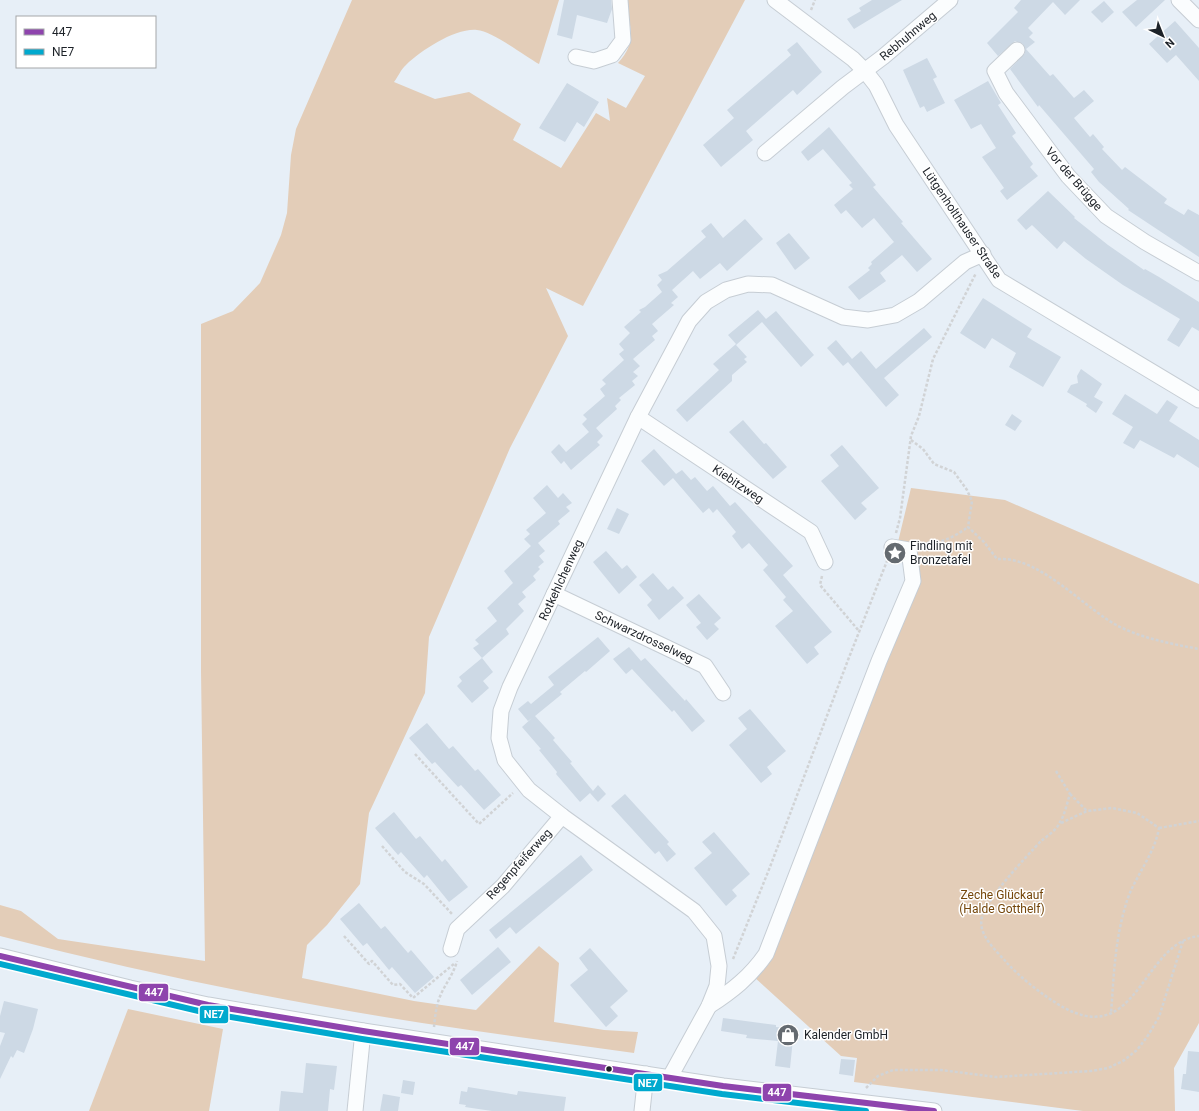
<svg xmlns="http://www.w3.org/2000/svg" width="1199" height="1111" viewBox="0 0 1199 1111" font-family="Roboto,sans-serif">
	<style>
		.green { fill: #e3cdb8 }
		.building { fill: #cdd9e5 }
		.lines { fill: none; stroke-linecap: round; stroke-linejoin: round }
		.minor-casing { stroke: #c6cdd4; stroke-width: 17 }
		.path { stroke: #d1d3d5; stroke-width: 2.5; stroke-dasharray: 3 2; stroke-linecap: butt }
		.minor { stroke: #fbfdfe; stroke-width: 15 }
		.bus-1-casing { stroke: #fff; stroke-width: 9 }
		.bus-2-casing { stroke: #fff; stroke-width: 9 }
		.bus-1 { stroke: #8e44ad; stroke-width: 6 }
		.bus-2 { stroke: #00a9ce; stroke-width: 6 }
		.bus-dot { fill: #1d2228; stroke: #fff; stroke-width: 1.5 }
		.labels { text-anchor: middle; stroke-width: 3; stroke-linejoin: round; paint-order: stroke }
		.street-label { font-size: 12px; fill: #1d2228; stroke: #fff }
		.poi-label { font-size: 12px; fill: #1d2228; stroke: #fff; text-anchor: start }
		.park-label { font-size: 12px; fill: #75470b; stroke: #fff }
		.line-badge { stroke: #fff; stroke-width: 1.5 }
		.badge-label { font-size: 11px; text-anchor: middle; font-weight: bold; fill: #fff }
	</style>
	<rect width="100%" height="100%" fill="#e7eff7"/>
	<g class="green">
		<path d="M 352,0 L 559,0 L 539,64 C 525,56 492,31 477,30 C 455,28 422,50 406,65 C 401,69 398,77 394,82 L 435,99 L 469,92 L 521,124 L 513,140 L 561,168 L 596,113 L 610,121 L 607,98 L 626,108 L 645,76 L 618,63 C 638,41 630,27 625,0 L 745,0 L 583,306 L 546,288 L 568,336 L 510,448 L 429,637 L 425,693 L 369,813 L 360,884 L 327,925 L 307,945 L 302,978 L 414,1001 L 476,1010 L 539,946 L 559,963 L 554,1022 L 604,1030 L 638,1032 L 634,1053 C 563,1043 493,1034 422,1023 C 280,1001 139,972 0,936 L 0,905 L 21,911 L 58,939 L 205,961 L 201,671 L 201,324 L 233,311 L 260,283 L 281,235 L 287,213 L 291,155 L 296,129 Z"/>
		<polygon points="911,488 1005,500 1199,584 1199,1023 1174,1068 1175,1111 1083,1111 854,1082 857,1058 841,1056 754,977 918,581 898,542"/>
		<polygon points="128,1009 223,1029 209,1111 89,1111"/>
	</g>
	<g class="building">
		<polygon points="564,0 611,0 612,9 607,23 577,15 572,39 557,35"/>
		<polygon points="872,0 902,0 854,29 847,19 861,11 859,8"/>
		<polygon points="1021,0 1080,0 1065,15 1053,2 1028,28 1033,33 1029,37 1035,42 1026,49 1050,76 1053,74 1074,98 1084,90 1094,101 1074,118 1090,137 1093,134 1104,147 1102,149 1122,170 1125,167 1167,199 1164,203 1184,215 1188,209 1199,215 1199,257 1128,210 1129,209 1099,182 1091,172 1094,169 1039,105 1038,107 1010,69 1025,53 1023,44 1015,41 998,56 987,43 1018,12 1014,8"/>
		<polygon points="1137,0 1165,0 1136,27 1122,12"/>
		<polygon points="1104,1 1114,12 1102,23 1091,12"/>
		<polygon points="1175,21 1199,48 1199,81 1176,55 1167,63 1149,44"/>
		<polygon points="797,42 822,72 797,95 793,90 746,131 753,140 721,167 703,145 734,118 727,110 791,55 787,50"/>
		<polygon points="927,58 937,77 933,79 945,103 927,112 924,106 920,108 903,70"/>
		<polygon points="988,81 1001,103 998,105 1016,133 1012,136 1033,164 1030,167 1038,176 1007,200 1000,191 1004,188 982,157 996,148 981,124 971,129 954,100"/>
		<polygon points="567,83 599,102 584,127 577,122 565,142 539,128"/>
		<polygon points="829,127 876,185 873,187 903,222 901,223 932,259 917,272 902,255 880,273 886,281 859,300 848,287 870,270 868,268 872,264 871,262 894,242 874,218 862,228 846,210 841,214 834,205 853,189 849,185 852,183 823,149 808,161 801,152"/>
		<polygon points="1048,191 1075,217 1074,218 1108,245 1144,270 1145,269 1159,277 1199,302 1199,331 1192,327 1179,347 1167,340 1180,319 1123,285 1086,259 1064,241 1057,249 1032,225 1026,230 1017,220"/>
		<polygon points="745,219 763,239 727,271 720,263 700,279 693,271 672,290 678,297 671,303 674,305 652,324 658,331 652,336 655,340 633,359 640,366 633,372 638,376 632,381 635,385 619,398 621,400 615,406 617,409 596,428 603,436 597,442 600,445 571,470 564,461 561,464 551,452 559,444 566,452 589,432 582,424 587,419 583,415 605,396 600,389 606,384 602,380 624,360 619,354 624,350 619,344 630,333 624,327 641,312 639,310 645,307 662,292 657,285 662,280 658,275 667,271 706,237 701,231 711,223 723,238"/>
		<polygon points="789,233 810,258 795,270 776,243"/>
		<polygon points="983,298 1032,329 1027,337 1061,357 1043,387 1009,367 1016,353 992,338 985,349 960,333"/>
		<polygon points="758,310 766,319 776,311 814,355 801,367 762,322 736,345 747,357 744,359 747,362 732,375 732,381 687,422 676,410 719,370 713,364 736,344 728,335"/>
		<polygon points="924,328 932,337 884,378 899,395 886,407 848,362 843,366 827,348 836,340 852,359 861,351 876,369"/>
		<polygon points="1081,369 1102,384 1094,397 1103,402 1096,413 1086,406 1087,404 1067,392 1071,385 1078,383 1077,376"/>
		<polygon points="1125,394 1157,414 1167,400 1178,407 1169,421 1199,440 1199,468 1177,454 1174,458 1140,440 1134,449 1123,443 1133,427 1112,414"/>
		<polygon points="1012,414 1022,421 1015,431 1005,425"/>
		<polygon points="743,420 764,444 766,443 787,467 773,479 729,432"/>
		<polygon points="842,445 879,488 861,503 867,509 855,520 821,481 839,466 830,455"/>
		<polygon points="654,449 676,474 682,470 691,480 695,477 707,491 713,486 730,506 735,502 793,566 783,575 832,632 814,647 819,654 807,664 775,626 793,611 783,600 786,597 763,570 768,565 749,543 742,549 732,536 736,532 717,509 713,513 709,508 703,513 673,478 664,486 641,461"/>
		<polygon points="547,485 558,498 563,493 572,503 566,507 570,511 558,521 560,524 538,543 545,551 539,556 544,562 538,567 540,569 533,576 536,580 522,592 526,597 518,604 524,611 506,629 509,634 482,658 473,648 479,644 475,640 497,621 487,608 513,583 504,571 531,546 524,539 530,534 526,530 546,513 533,498"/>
		<polygon points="617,508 629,514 619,534 607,529"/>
		<polygon points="606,551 622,569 627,565 637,577 619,594 593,562"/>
		<polygon points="653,573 668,590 673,586 684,598 659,620 647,605 652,600 639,585"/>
		<polygon points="699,594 721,618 714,624 719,629 707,640 696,627 701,623 686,605"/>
		<polygon points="598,637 610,651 586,672 585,671 560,692 559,691 562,694 535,716 555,738 553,740 572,762 570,763 593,791 598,785 606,794 598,802 590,793 580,802 556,774 557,772 539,750 541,749 522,727 532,718 528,721 518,709 528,701 531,704 554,685 548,677"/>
		<polygon points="629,647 641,661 645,658 685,701 686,699 705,721 692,732 674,710 672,712 632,669 626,674 613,659"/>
		<polygon points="482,658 493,672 483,681 489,688 472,703 457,686 462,681 459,677"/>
		<polygon points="750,709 786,751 767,767 772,774 761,783 729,745 747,729 738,718"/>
		<polygon points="427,723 449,749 453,746 475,771 478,769 501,795 484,810 461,785 458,787 435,762 432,764 409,738"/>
		<polygon points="625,794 669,842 667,844 676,854 667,862 659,851 655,854 611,806"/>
		<polygon points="394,812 416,839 420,836 442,862 445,859 468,887 449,902 427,875 424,878 401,852 398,855 375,828"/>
		<polygon points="714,832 750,874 732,890 737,896 726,906 694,868 712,853 702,842"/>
		<polygon points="581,855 593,870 516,934 510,927 496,939 489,930"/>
		<polygon points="359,903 381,929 385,926 408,953 411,950 434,977 415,993 392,967 389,970 367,943 363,946 340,919"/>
		<polygon points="498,947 511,962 472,995 460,980"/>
		<polygon points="590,948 628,991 610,1007 618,1016 606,1027 570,985 588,970 579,958"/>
		<polygon points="4,1001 38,1009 33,1029 24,1053 17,1050 13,1058 11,1056 0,1079 0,1046 5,1033 0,1032 0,1016"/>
		<polygon points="723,1018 776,1025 776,1027 794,1029 790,1068 775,1066 778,1041 746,1038 747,1035 721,1031"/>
		<polygon points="1188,1051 1199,1052 1199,1092 1181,1089 1183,1074 1186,1074"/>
		<polygon points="841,1059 855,1060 853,1076 839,1074"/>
		<polygon points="306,1063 337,1066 334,1090 330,1089 328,1111 279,1111 281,1091 303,1093"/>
		<polygon points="403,1080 415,1082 413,1095 401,1093"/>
		<polygon points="468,1087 517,1095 518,1091 566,1097 564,1111 492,1111 465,1107 466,1105 459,1104 461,1091 467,1092"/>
		<polygon points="383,1094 400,1097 398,1111 380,1111"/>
	</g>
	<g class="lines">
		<g class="minor-casing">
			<g id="minor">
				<polyline points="775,0 853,59 865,71 876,85 896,125 999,280 1199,400"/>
				<polyline points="1179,0 1199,20"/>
				<polyline points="1017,50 995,71 1006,93 1068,176 1106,216 1145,242 1199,273"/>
				<polyline points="576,57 594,61 612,55 623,40 620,0"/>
				<polyline points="765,153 843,87 883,57 950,0"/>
				<polyline points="638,417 811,532 825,562"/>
				<polyline points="554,594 705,666 723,693"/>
				<polyline points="451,949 457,929 503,886 562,816"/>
				<polyline points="0,956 130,988 208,1005 363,1031 723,1086 934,1111"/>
				<path d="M 709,1006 C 732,991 750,977 766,954 L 879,661 L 913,581 L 909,550 L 892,547"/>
				<polyline points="670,1077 709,1006 717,986 719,966 714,936 694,911 562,816 529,790 505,760 499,738 501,711 510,687 638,417 689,321 706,302 726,290 748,284 772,285 843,317 868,320 895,315 919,301 965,262 983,254"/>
				<polyline points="355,1111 363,1031"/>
				<polyline points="642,1111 646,1074"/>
			</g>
		</g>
		<g class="path">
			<polyline points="811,10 815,0"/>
			<path d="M 911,440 L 923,449 L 934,464 L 954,472 L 967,490 L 972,501 L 968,527 L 984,542 L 997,559 C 1041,556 1084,609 1120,627 C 1145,639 1172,644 1199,649"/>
			<polyline points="896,533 900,518 911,436 919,416 933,359 976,273"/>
			<path d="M 922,545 C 928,542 932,542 938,542 C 948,540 960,533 968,527"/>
			<polyline points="822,576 820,585 859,631"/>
			<polyline points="415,754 479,824 513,793"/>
			<path d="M 1056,771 L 1070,794 C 1067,803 1065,814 1060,822 C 1057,830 1047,836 1041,841 C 1026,857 987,898 982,917 C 977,935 997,951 1007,963 C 1021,978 1039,992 1056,1003 C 1138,1055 1140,943 1199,936"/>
			<polyline points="1070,794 1087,811"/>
			<path d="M 1061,823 L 1087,811 L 1112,808 L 1137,813 L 1159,828 C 1155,852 1138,873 1129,895 C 1115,934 1114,973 1111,1014"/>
			<polyline points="1159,828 1199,821"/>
			<polyline points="382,846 405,872 424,884 453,915"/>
			<polyline points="344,936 369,964 372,961 393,985 400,984 413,998 455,963"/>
			<polyline points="733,959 770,867 848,660 887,561"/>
			<path d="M 434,1027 C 435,1018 436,1007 439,999 C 444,985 453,976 457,961"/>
			<polyline points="866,1088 878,1076 893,1070 941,1070 996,1077 1091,1071 1108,1068 1123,1061 1137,1050 1147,1037 1159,1017 1183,941"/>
		</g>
		<use href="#minor" class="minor"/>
		<g class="bus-1-casing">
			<polyline id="bus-1" points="0,956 208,1005 363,1031 723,1086 934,1111"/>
		</g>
		<g class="bus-2-casing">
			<polyline id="bus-2" points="0,964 207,1013 362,1039 722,1094 866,1111"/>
		</g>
		<use href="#bus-1" class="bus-1"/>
		<use href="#bus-2" class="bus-2"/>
	</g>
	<defs>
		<g id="sight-disc" transform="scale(1.15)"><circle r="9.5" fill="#646a70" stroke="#fff"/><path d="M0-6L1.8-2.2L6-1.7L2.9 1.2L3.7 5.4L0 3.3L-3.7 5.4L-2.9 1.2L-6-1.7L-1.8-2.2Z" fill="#fff"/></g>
		<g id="shop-disc" transform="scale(1.15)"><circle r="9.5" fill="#646a70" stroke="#fff"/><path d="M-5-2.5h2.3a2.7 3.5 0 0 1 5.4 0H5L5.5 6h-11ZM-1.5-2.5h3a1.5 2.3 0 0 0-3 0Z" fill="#fff"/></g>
	</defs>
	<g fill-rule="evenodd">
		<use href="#sight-disc" x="895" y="553"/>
		<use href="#shop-disc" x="788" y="1035"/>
	</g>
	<circle class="bus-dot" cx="609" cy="1069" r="3.5"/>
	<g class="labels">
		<g class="street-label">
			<text transform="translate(908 36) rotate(-40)" y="4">Rebhuhnweg</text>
			<text transform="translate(1074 179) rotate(49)" y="4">Vor der Brügge</text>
			<text transform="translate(962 223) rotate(56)" y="4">Lütgenholthauser Straße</text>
			<text transform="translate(738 484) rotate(34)" y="4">Kiebitzweg</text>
			<text transform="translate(561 580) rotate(-65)" y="4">Rotkehlchenweg</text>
			<text transform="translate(644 637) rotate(25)" y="4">Schwarzdrosselweg</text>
			<text transform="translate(519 864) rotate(-48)" y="4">Regenpfeiferweg</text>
		</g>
		<g class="poi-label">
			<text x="910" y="550">Findling mit<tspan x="910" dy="14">Bronzetafel</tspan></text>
			<text x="804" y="1039">Kalender GmbH</text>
		</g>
		<g class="park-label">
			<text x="1002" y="899">Zeche Glückauf<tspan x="1002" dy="14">(Halde Gotthelf)</tspan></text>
		</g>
	</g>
	<g class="line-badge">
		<rect x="138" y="983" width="31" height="19" rx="4" fill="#8e44ad"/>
		<rect x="199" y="1005" width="30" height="19" rx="4" fill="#00a9ce"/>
		<rect x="449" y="1037" width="31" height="19" rx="4" fill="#8e44ad"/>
		<rect x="633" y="1073" width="30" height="19" rx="4" fill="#00a9ce"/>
		<rect x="762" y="1083" width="30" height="19" rx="4" fill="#8e44ad"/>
	</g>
	<g class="badge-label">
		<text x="154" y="996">447</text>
		<text x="214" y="1018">NE7</text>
		<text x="465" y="1050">447</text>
		<text x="648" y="1087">NE7</text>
		<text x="777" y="1096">447</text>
	</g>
	<rect x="16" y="16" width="140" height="52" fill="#ffffff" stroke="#a5a7a9"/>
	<rect x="24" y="29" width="20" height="6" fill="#8e44ad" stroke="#a5a7a9"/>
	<text x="52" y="36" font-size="12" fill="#1d2228">447</text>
	<rect x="24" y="49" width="20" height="6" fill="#00a9ce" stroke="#a5a7a9"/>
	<text x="52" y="56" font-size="12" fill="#1d2228">NE7</text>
	<g transform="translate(1163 36) rotate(137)" stroke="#ffffff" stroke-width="3" paint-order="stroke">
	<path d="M0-3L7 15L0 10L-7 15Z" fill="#1d2228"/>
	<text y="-6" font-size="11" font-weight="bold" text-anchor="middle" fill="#1d2228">N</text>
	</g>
</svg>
